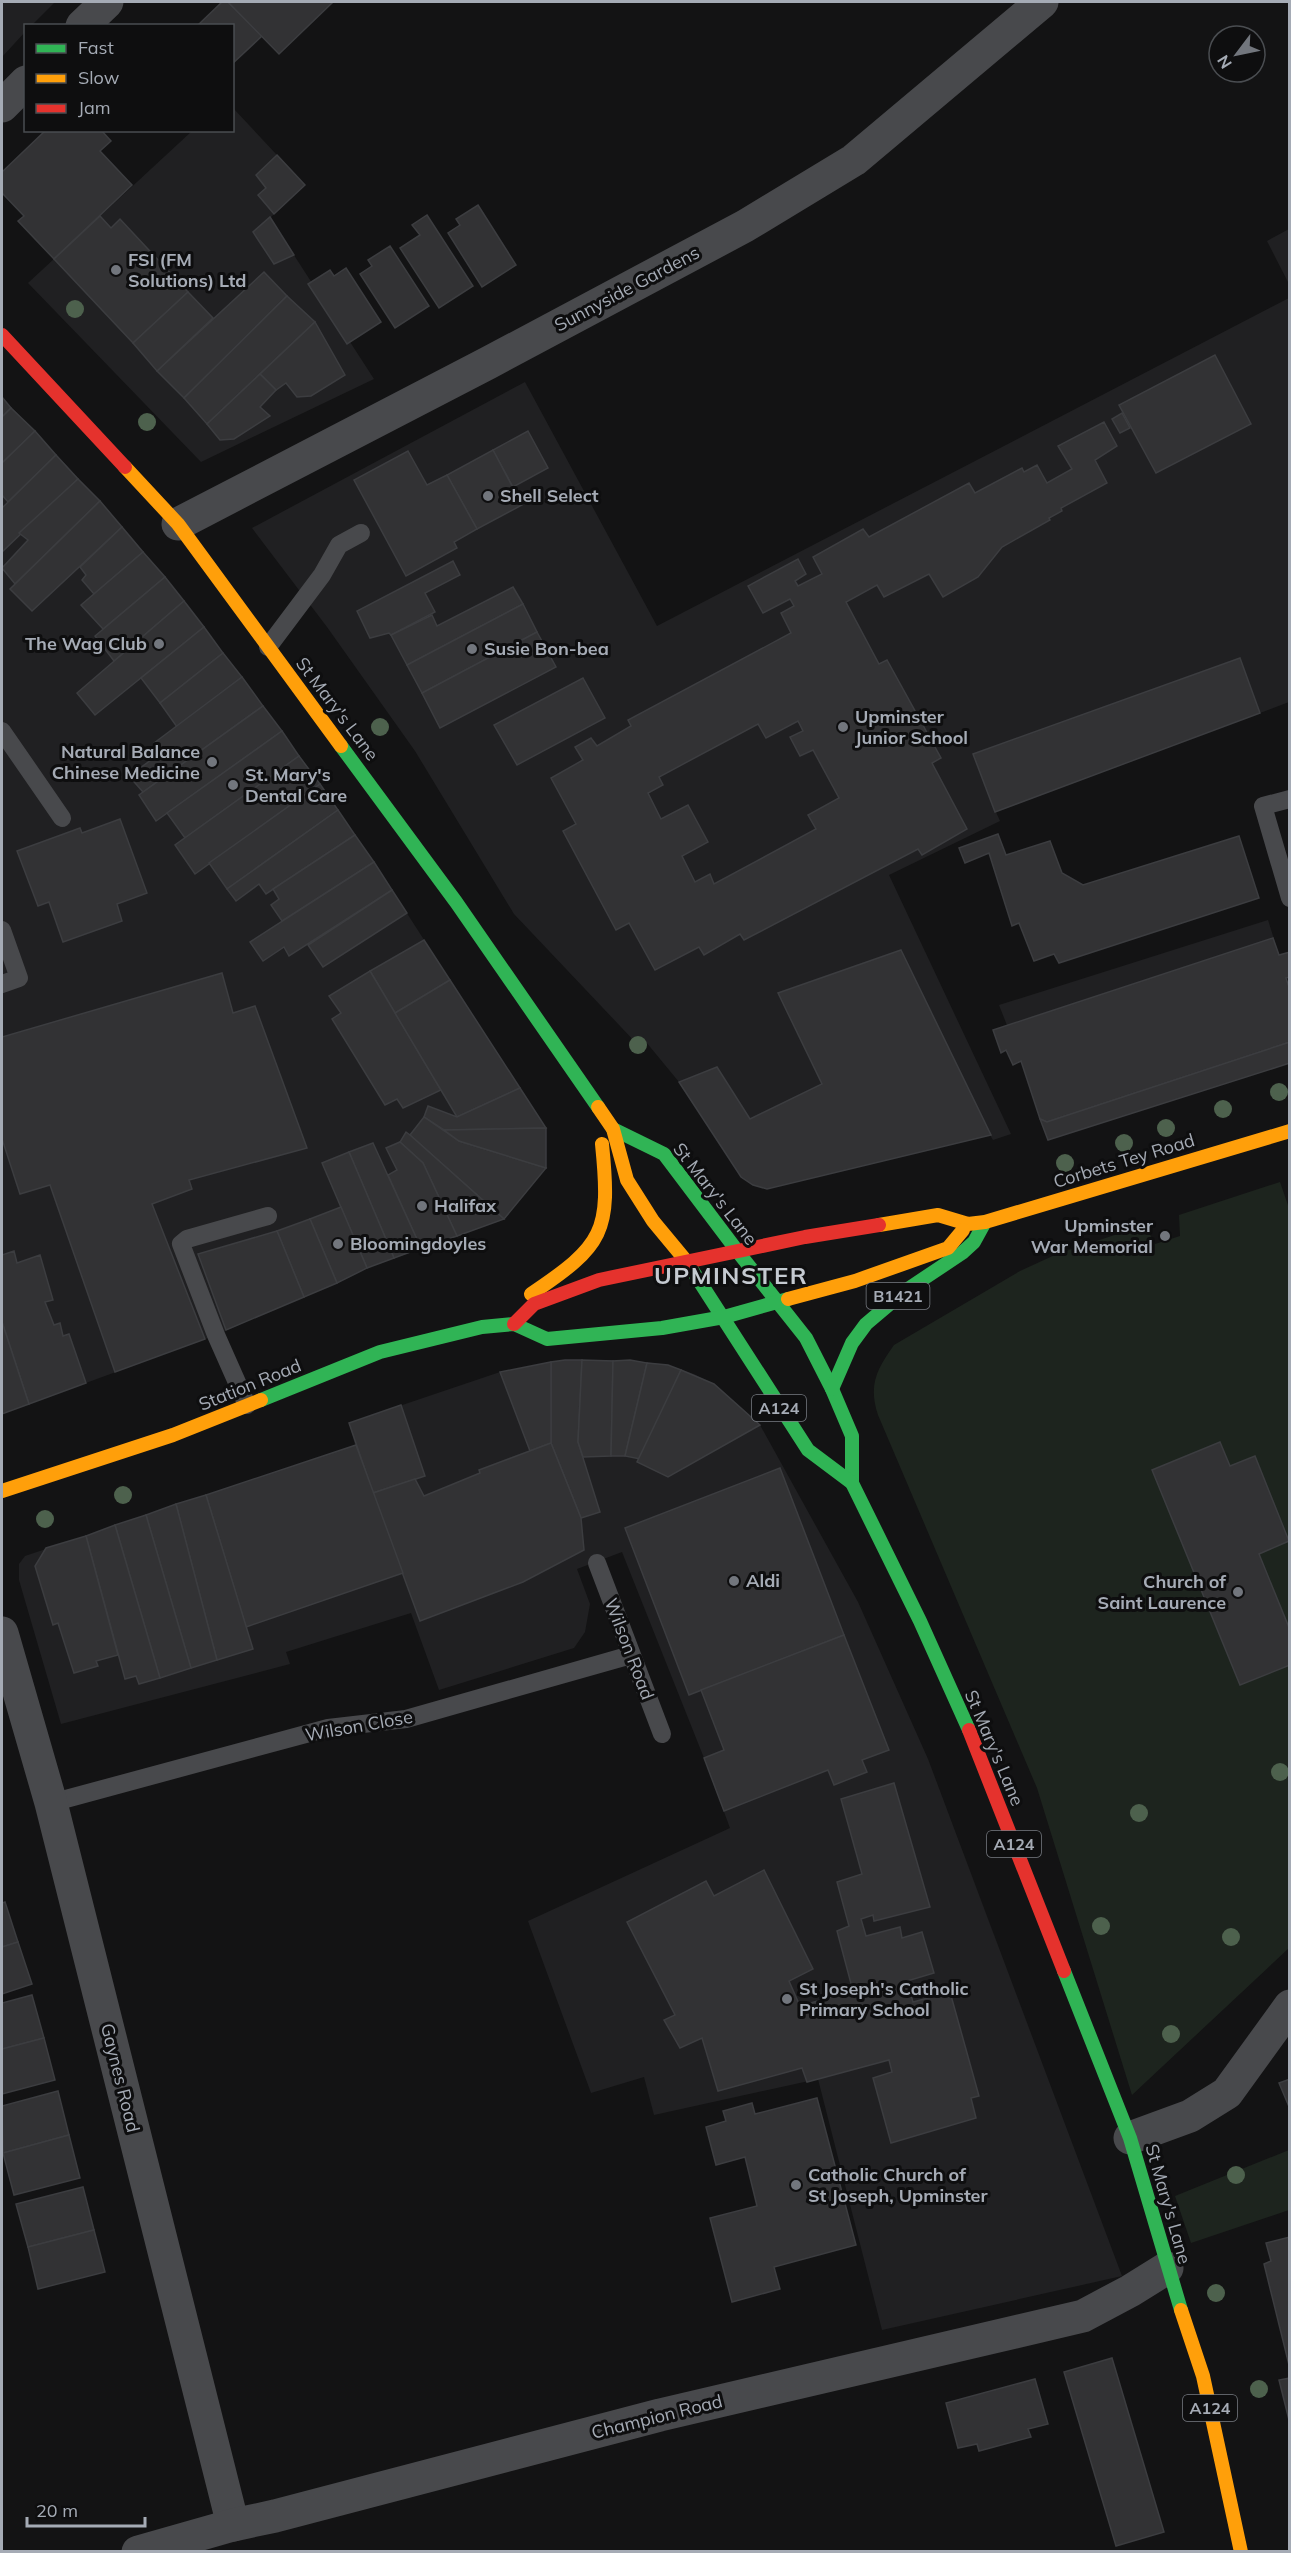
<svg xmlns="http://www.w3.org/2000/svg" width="1291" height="2553" viewBox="0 0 1291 2553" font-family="Mulish,sans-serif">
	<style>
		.built { fill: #202022 }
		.green { fill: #1d241e }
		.building { fill: #323234; stroke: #3c3d40; stroke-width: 1.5; fill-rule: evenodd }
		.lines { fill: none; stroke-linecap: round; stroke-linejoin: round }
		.lane { stroke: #48494c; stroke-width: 18 }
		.street { stroke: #48494c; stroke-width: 33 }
		.fast { stroke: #30b455; stroke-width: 14 }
		.slow { stroke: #ff9f0a; stroke-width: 14 }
		.jam { stroke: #e5322d; stroke-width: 14 }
		.tree { fill: #4d614d }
		.poi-dot { fill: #72767d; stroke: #0e0e0f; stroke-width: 2 }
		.labels { text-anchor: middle; stroke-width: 6; stroke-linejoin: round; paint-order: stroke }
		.shield { fill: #0e0e0f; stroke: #787c83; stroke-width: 1.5 }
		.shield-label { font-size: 16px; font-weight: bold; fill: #a5abb5 }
		.poi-label { font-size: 18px; font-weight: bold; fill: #a5abb5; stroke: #0e0e0f; text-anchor: start }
		.street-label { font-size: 18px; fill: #a5abb5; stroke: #0e0e0f }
		.district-label { font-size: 24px; font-weight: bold; letter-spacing: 1.5px; fill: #c5cad1; stroke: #0e0e0f }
	</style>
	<rect width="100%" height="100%" fill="#131314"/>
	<g class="built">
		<polygon points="2,2 55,2 32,25 26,26 25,32 2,57"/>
		<polygon points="233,108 305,185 270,218 374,379 201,462 28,283 192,131 232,130"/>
		<polygon points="1289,229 1289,284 1267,241"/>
		<polygon points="1289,298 1289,702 996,812 1000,821 889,875 1011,1134 993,1140 990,1135 741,1177 679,1082 646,1042 638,1045 514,914 415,751 327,627 252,528 525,382 657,626"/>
		<polygon points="2,397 100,501 165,577 242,677 374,862 500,1058 504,1219 367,1268 216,1335 2,1414"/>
		<polygon points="1268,920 1279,955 1043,1122 1040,1119 1021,1061 999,1005"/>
		<polygon points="565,1360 630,1360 668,1365 694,1374 714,1384 760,1425 858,1602 928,1759 1122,2276 882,2330 818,2079 654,2115 644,2077 591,2093 528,1921 730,1828 704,1758 622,1552 577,1569 590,1604 585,1632 574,1648 439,1690 411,1613 286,1652 290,1664 61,1724 19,1580 19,1564 25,1556 355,1445 349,1423 500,1372"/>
	</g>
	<g class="green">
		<path d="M 1280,1182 L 1290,1211 L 1289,1948 L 1132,2095 L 1037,1788 L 878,1415 C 868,1385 877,1369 894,1345 L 1020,1271 L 1057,1254 L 1145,1225 L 1155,1244 L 1180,1236 L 1179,1215 Z"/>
		<polygon points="1289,2150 1289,2210 1191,2243 1175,2196"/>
	</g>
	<g class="building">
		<polygon points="222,2 228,2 262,36 232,64 232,26 197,26"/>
		<polygon points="228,2 333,2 279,54"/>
		<polygon points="46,130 101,130 111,141 100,151 132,185 54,259 18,221 24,216 3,194 2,195 2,172"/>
		<polygon points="277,155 305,185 274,214 258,195 266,188 256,175"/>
		<polygon points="478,205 516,265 482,287 448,233 460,225 456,219"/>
		<polygon points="427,215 473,286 439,308 400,248 420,235 412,225"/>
		<polygon points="100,216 111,228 120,219 188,292 133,343 54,259"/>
		<polygon points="270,217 294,255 274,264 253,232"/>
		<polygon points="390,246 429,306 395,328 360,274 372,266 368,260"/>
		<polygon points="346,268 381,322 347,344 308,284 330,270 334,276"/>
		<polygon points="264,272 287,296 184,398 157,371"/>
		<polygon points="188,292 213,318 157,371 133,343"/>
		<polygon points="287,296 315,322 207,424 184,398"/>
		<polygon points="315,322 345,375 311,396 297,397 286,383 276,390 260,374"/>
		<polygon points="1215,355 1251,424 1156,473 1119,405"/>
		<polygon points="260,374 276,390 260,407 270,416 234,439 220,440 207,424"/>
		<polygon points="2,397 11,408 2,417"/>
		<polygon points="11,408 35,431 2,463 2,417"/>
		<polygon points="1122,413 1130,428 1120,433 1112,419"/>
		<path d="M 1104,422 L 1117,446 L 1095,460 L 1107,483 L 1061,508 L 1062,511 L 1049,518 L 1050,520 L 1002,547 L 978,577 L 943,597 L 929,574 L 884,597 L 877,585 L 846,602 L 879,664 L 887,660 L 941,758 L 932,763 L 967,829 L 922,855 L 918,849 L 744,940 L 740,934 L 704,955 L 699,947 L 655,970 L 629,923 L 616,930 L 563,831 L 576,824 L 551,778 L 583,760 L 575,747 L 591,738 L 597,746 L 631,726 L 628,720 L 791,633 L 781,613 L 794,606 L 790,599 L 763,613 L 748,586 L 798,559 L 806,574 L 795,581 L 798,586 L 822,574 L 813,557 L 863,529 L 869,537 L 969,483 L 975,493 L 1022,468 L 1024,472 L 1037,465 L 1047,483 L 1072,469 L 1058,446 ZM 798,721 L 803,731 L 790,737 L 800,756 L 813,750 L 839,798 L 808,815 L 816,829 L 714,884 L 710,874 L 695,882 L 682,856 L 708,842 L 688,805 L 661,819 L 648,793 L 663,785 L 659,777 L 758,724 L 766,738 Z"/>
		<polygon points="35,431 56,455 8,502 2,495 2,463"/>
		<polygon points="528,431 548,468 513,487 493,450"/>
		<polygon points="493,450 522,505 477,529 447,475"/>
		<polygon points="408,451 427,485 447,475 477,529 454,542 457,548 406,576 354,480"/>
		<polygon points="56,455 78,479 2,552 2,508"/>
		<polygon points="78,479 100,501 15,584 2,568 28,540 19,533"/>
		<polygon points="100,501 122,527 32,611 10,589"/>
		<polygon points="122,527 143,552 94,594 82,580 86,575 80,567"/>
		<polygon points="143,552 165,577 103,629 81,605"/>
		<polygon points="453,561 460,575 425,593 435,612 391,635 389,633 370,638 357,611"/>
		<polygon points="165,577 184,601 114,661 95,636"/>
		<polygon points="513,587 523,604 407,665 391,635 432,615 437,626"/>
		<polygon points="184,601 204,627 95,715 77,693"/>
		<polygon points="523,604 537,632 422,693 407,665"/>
		<polygon points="204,627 223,653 160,703 141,678"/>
		<polygon points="537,632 556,667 440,728 422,693"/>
		<polygon points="223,653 242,677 177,727 160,703"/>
		<polygon points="1240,658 1260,713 995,812 973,754"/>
		<polygon points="242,677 263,706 143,792 129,776 162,752 154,743"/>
		<polygon points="583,678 605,718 517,765 494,725"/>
		<polygon points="263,706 282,731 156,821 139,795"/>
		<polygon points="282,731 299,756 185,838 167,813"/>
		<polygon points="299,756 320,784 195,874 175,845"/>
		<polygon points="320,784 338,810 227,889 209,863"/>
		<polygon points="338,810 355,835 266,894 259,884 236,901 227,889"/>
		<polygon points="120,819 147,893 117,904 122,921 63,942 49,902 38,906 17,851 80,828 82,833"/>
		<polygon points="998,834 1006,855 1050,841 1062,873 1083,885 1239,836 1259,898 1059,963 1054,954 1034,961 1019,923 1012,926 989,853 965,863 959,848"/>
		<polygon points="355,835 374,862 282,921 271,905 279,899 273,889"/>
		<polygon points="374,862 392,890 289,956 284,947 263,961 250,942"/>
		<polygon points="392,890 407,913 323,967 308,945"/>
		<polygon points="1273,938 1279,955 1290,952 1290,977 1286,978 1290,990 1290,1042 1047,1122 1040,1119 1021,1061 1013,1065 1006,1050 1001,1053 993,1030"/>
		<polygon points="424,940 450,980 395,1013 370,971"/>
		<polygon points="901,950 991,1135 767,1189 753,1185 741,1177 679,1082 717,1067 750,1119 822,1084 778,993"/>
		<polygon points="370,971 441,1090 403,1108 397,1099 385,1105 332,1019 341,1013 329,996"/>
		<polygon points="222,973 233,1013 255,1006 307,1148 189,1180 192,1189 152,1204 205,1339 115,1372 50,1185 20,1194 2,1139 2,1037"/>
		<polygon points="450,980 520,1088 457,1117 395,1013"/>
		<polygon points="1290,1042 1290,1063 1048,1140 1040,1119 1047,1122"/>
		<polygon points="520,1088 546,1128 444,1130 424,1117 428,1106 457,1117"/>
		<polygon points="424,1117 459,1141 546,1168 504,1219 410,1135"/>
		<polygon points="546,1128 546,1168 459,1141 444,1130"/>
		<polygon points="406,1132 410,1135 504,1219 457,1236 423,1163 400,1142"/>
		<polygon points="400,1142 423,1163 457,1236 421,1248 388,1175 397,1170 386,1148"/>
		<polygon points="373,1143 421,1248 394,1258 349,1152"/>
		<polygon points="349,1152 394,1258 367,1268 322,1163"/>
		<polygon points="341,1207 367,1268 337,1283 310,1219"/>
		<polygon points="310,1219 337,1283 304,1297 277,1231"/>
		<polygon points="277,1231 304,1297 226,1330 198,1254"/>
		<polygon points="14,1251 17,1263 40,1255 53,1300 45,1302 54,1325 60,1323 63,1336 69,1334 86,1383 29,1404 2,1322 2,1255"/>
		<polygon points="2,1322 29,1404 2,1414"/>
		<polygon points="565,1360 582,1360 578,1442 600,1512 581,1518 551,1443 551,1362"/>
		<polygon points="582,1360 613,1361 611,1456 583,1457 578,1442"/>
		<polygon points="630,1360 647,1363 625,1456 611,1456 613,1361"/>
		<polygon points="551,1362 551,1443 530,1451 500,1372"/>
		<polygon points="647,1363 668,1365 681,1370 640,1459 625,1456"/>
		<polygon points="681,1370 714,1384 760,1425 668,1477 637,1462"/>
		<polygon points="401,1405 425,1476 373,1493 349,1423"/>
		<polygon points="1220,1442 1230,1466 1255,1456 1289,1541 1259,1554 1290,1630 1290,1665 1240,1685 1152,1470"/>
		<polygon points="551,1443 581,1518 584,1550 523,1582 420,1621 373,1493 415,1479 424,1496 480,1473 479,1470"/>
		<polygon points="356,1445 403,1573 246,1627 206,1495"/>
		<polygon points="780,1468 844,1635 689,1695 625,1528"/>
		<polygon points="206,1495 253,1649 217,1660 176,1504"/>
		<polygon points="176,1504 217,1660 191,1668 146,1515"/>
		<polygon points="146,1515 191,1668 160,1678 115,1525"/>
		<polygon points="115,1525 160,1678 139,1684 136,1676 125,1679 86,1536"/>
		<polygon points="86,1536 118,1655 96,1661 98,1666 74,1673 58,1623 53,1625 35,1566 46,1548"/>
		<polygon points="844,1635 889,1750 862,1760 867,1772 834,1785 828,1770 724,1811 704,1758 724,1750 701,1690"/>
		<polygon points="894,1783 930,1907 874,1921 873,1915 861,1919 866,1936 900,1927 902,1938 922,1932 934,1973 907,1981 913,2002 950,1992 979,2096 971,2098 976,2118 891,2143 873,2078 892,2072 889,2060 807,2082 802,2068 718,2091 702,2038 680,2048 664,2020 675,2015 627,1922 706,1881 714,1896 764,1870 813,1969 789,1981 800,2006 853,1991 837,1931 849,1926 837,1882 862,1874 841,1799"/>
		<polygon points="5,1902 18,1942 2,1947 2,1903"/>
		<polygon points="18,1942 32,1984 2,1994 2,1947"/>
		<polygon points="32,1995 44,2038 2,2049 2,2003"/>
		<polygon points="44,2038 55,2080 2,2094 2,2049"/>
		<polygon points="1290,2079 1290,2109 1279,2083"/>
		<polygon points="58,2091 69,2135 3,2153 2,2106"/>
		<polygon points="817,2098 856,2245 774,2267 780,2289 732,2302 710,2218 757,2206 745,2157 716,2165 706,2127 726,2121 723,2111 752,2103 755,2114"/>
		<polygon points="69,2135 80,2178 14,2195 3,2153"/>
		<polygon points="83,2187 94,2230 28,2247 16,2204"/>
		<polygon points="94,2230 105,2272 38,2289 28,2247"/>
		<polygon points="1290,2237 1290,2369 1264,2264 1271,2261 1266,2243"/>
		<polygon points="1112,2358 1164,2532 1116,2546 1064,2372"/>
		<polygon points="1290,2378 1290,2424 1279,2380"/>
		<polygon points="1035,2379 1048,2424 1028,2429 1031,2437 979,2451 977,2444 958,2448 946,2403"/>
	</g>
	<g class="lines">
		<g class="lane">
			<polyline points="268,647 322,575 339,545 361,533"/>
			<polyline points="2,731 62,818"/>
			<polyline points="1290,799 1263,806 1290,898"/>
			<polyline points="2,930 19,978 2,984"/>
			<polyline points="247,1405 216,1335 181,1244 187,1239 268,1216"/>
			<polyline points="597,1563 662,1734"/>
			<polyline points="51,1803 328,1728 406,1719 631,1655"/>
		</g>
		<g class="street">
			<polyline points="82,26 107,2"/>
			<polyline points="2,106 26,82"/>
			<polyline points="178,524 488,363 745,226 854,160 1042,2"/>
			<polyline points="2,1633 51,1803 233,2525"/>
			<polyline points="1130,2138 1190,2116 1227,2093 1290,2006"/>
			<polyline points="138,2552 233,2525 275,2516 660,2415 1083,2316 1130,2291 1167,2268"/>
		</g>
		<g class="fast">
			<polyline points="341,746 456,902 598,1107"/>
			<polyline points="613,1129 664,1154 738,1252"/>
			<polyline points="738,1252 806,1338 832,1389 852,1436 852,1483"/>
			<polyline points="687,1262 808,1450 852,1483 920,1621 969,1730"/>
			<polyline points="832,1389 852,1343 866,1324 905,1291 962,1253 974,1242 985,1222"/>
			<polyline points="261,1400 380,1352 482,1327 514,1324 547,1339 662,1328 724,1317 788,1299"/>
			<polyline points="1064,1971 1130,2138 1181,2310"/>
		</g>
		<g class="slow">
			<polyline points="125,467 178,524 341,746"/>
			<polyline points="598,1107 613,1129 627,1180 653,1221 687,1262"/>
			<polyline points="879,1225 938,1215 968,1224 985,1222 1290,1131"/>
			<path d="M 531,1294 C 604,1245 611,1232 602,1144"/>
			<polyline points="788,1299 855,1281 948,1248 963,1230"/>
			<polyline points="2,1491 173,1435 261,1400"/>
			<polyline points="1181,2310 1203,2376 1241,2552"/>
		</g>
		<g class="jam">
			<polyline points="2,335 125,467"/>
			<polyline points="514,1324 534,1304 599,1280 805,1237 879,1225"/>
			<polyline points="969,1730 1064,1971"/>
		</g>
	</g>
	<g class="tree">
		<circle cx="75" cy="309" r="9"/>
		<circle cx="147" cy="422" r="9"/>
		<circle cx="380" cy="727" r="9"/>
		<circle cx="638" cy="1045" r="9"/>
		<circle cx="1279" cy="1092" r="9"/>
		<circle cx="1223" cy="1109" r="9"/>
		<circle cx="1166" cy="1128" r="9"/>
		<circle cx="1124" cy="1143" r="9"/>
		<circle cx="1065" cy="1163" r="9"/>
		<circle cx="123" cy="1495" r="9"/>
		<circle cx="45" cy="1519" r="9"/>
		<circle cx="1280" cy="1772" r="9"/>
		<circle cx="1139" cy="1813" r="9"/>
		<circle cx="1101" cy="1926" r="9"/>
		<circle cx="1231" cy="1937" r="9"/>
		<circle cx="1171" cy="2034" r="9"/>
		<circle cx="1236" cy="2175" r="9"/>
		<circle cx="1216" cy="2293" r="9"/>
		<circle cx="1259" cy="2389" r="9"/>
	</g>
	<g class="poi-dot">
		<circle cx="116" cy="270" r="6"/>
		<circle cx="488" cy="496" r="6"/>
		<circle cx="159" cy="644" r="6"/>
		<circle cx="472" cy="649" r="6"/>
		<circle cx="843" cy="727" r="6"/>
		<circle cx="212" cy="762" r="6"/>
		<circle cx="233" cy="785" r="6"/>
		<circle cx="422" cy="1206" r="6"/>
		<circle cx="1165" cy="1236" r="6"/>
		<circle cx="338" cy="1244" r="6"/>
		<circle cx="734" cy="1581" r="6"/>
		<circle cx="1238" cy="1592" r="6"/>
		<circle cx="787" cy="1999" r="6"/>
		<circle cx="796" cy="2185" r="6"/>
	</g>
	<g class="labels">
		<g class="shield">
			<rect x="866.5" y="1283" width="63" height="26" rx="4.5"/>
			<rect x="752" y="1395" width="54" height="26" rx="4.5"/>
			<rect x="987" y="1831" width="54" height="26" rx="4.5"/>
			<rect x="1183" y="2395" width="54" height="26" rx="4.5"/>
		</g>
		<g class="shield-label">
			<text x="898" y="1302">B1421</text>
			<text x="779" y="1414">A124</text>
			<text x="1014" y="1850">A124</text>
			<text x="1210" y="2414">A124</text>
		</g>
		<g class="poi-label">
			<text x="128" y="266">FSI (FM<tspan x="128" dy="21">Solutions) Ltd</tspan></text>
			<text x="500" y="502">Shell Select</text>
			<text x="147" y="650" text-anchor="end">The Wag Club</text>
			<text x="484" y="655">Susie Bon-bea</text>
			<text x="855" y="723">Upminster<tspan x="855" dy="21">Junior School</tspan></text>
			<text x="200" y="758" text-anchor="end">Natural Balance<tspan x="200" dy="21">Chinese Medicine</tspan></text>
			<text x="245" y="781">St. Mary's<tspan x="245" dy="21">Dental Care</tspan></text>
			<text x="434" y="1212">Halifax</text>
			<text x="1153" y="1232" text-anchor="end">Upminster<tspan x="1153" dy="21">War Memorial</tspan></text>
			<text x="350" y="1250">Bloomingdoyles</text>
			<text x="746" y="1587">Aldi</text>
			<text x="1226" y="1588" text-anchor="end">Church of<tspan x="1226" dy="21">Saint Laurence</tspan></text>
			<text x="799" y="1995">St Joseph's Catholic<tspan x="799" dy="21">Primary School</tspan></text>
			<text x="808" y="2181">Catholic Church of<tspan x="808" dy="21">St Joseph, Upminster</tspan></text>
		</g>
		<g class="street-label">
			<text transform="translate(627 289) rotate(-28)" y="6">Sunnyside Gardens</text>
			<text transform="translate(337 709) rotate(53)" y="6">St Mary's Lane</text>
			<text transform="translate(1124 1161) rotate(-17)" y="6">Corbets Tey Road</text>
			<text transform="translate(715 1194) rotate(52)" y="6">St Mary's Lane</text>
			<text transform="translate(250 1385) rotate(-22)" y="6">Station Road</text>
			<text transform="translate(629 1649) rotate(69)" y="6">Wilson Road</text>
			<text transform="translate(359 1726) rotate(-10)" y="6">Wilson Close</text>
			<text transform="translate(994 1748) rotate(67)" y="6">St Mary's Lane</text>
			<text transform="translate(120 2078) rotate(76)" y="6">Gaynes Road</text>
			<text transform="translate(1168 2204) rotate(74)" y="6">St Mary's Lane</text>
			<text transform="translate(657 2417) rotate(-14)" y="6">Champion Road</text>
		</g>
		<g class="district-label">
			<text x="731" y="1284">UPMINSTER</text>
		</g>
	</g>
	<rect width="1291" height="2553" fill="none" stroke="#a5abb5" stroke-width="6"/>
	<rect x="24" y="24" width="210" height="108" fill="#0e0e0f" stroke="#4a4d51" stroke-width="1.5"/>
	<rect x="36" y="44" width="30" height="9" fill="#30b455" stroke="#4a4d51" stroke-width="1.5"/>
	<text x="78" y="54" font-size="18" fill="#a5abb5">Fast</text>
	<rect x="36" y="74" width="30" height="9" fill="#ff9f0a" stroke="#4a4d51" stroke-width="1.5"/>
	<text x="78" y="84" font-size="18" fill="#a5abb5">Slow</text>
	<rect x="36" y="104" width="30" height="9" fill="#e5322d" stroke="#4a4d51" stroke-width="1.5"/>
	<text x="78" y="114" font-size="18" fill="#a5abb5">Jam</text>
	<g transform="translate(1237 54) rotate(238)"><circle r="28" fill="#0e0e0f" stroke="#4a4d51" stroke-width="1.5"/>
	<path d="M0-4.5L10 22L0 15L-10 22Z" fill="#72767d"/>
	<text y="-9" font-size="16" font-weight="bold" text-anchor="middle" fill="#a5abb5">N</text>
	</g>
	<path d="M27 2517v9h118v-9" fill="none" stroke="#a5abb5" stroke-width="3"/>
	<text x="36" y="2517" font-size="18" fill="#a5abb5" stroke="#0e0e0f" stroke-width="4.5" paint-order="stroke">20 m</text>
</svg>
